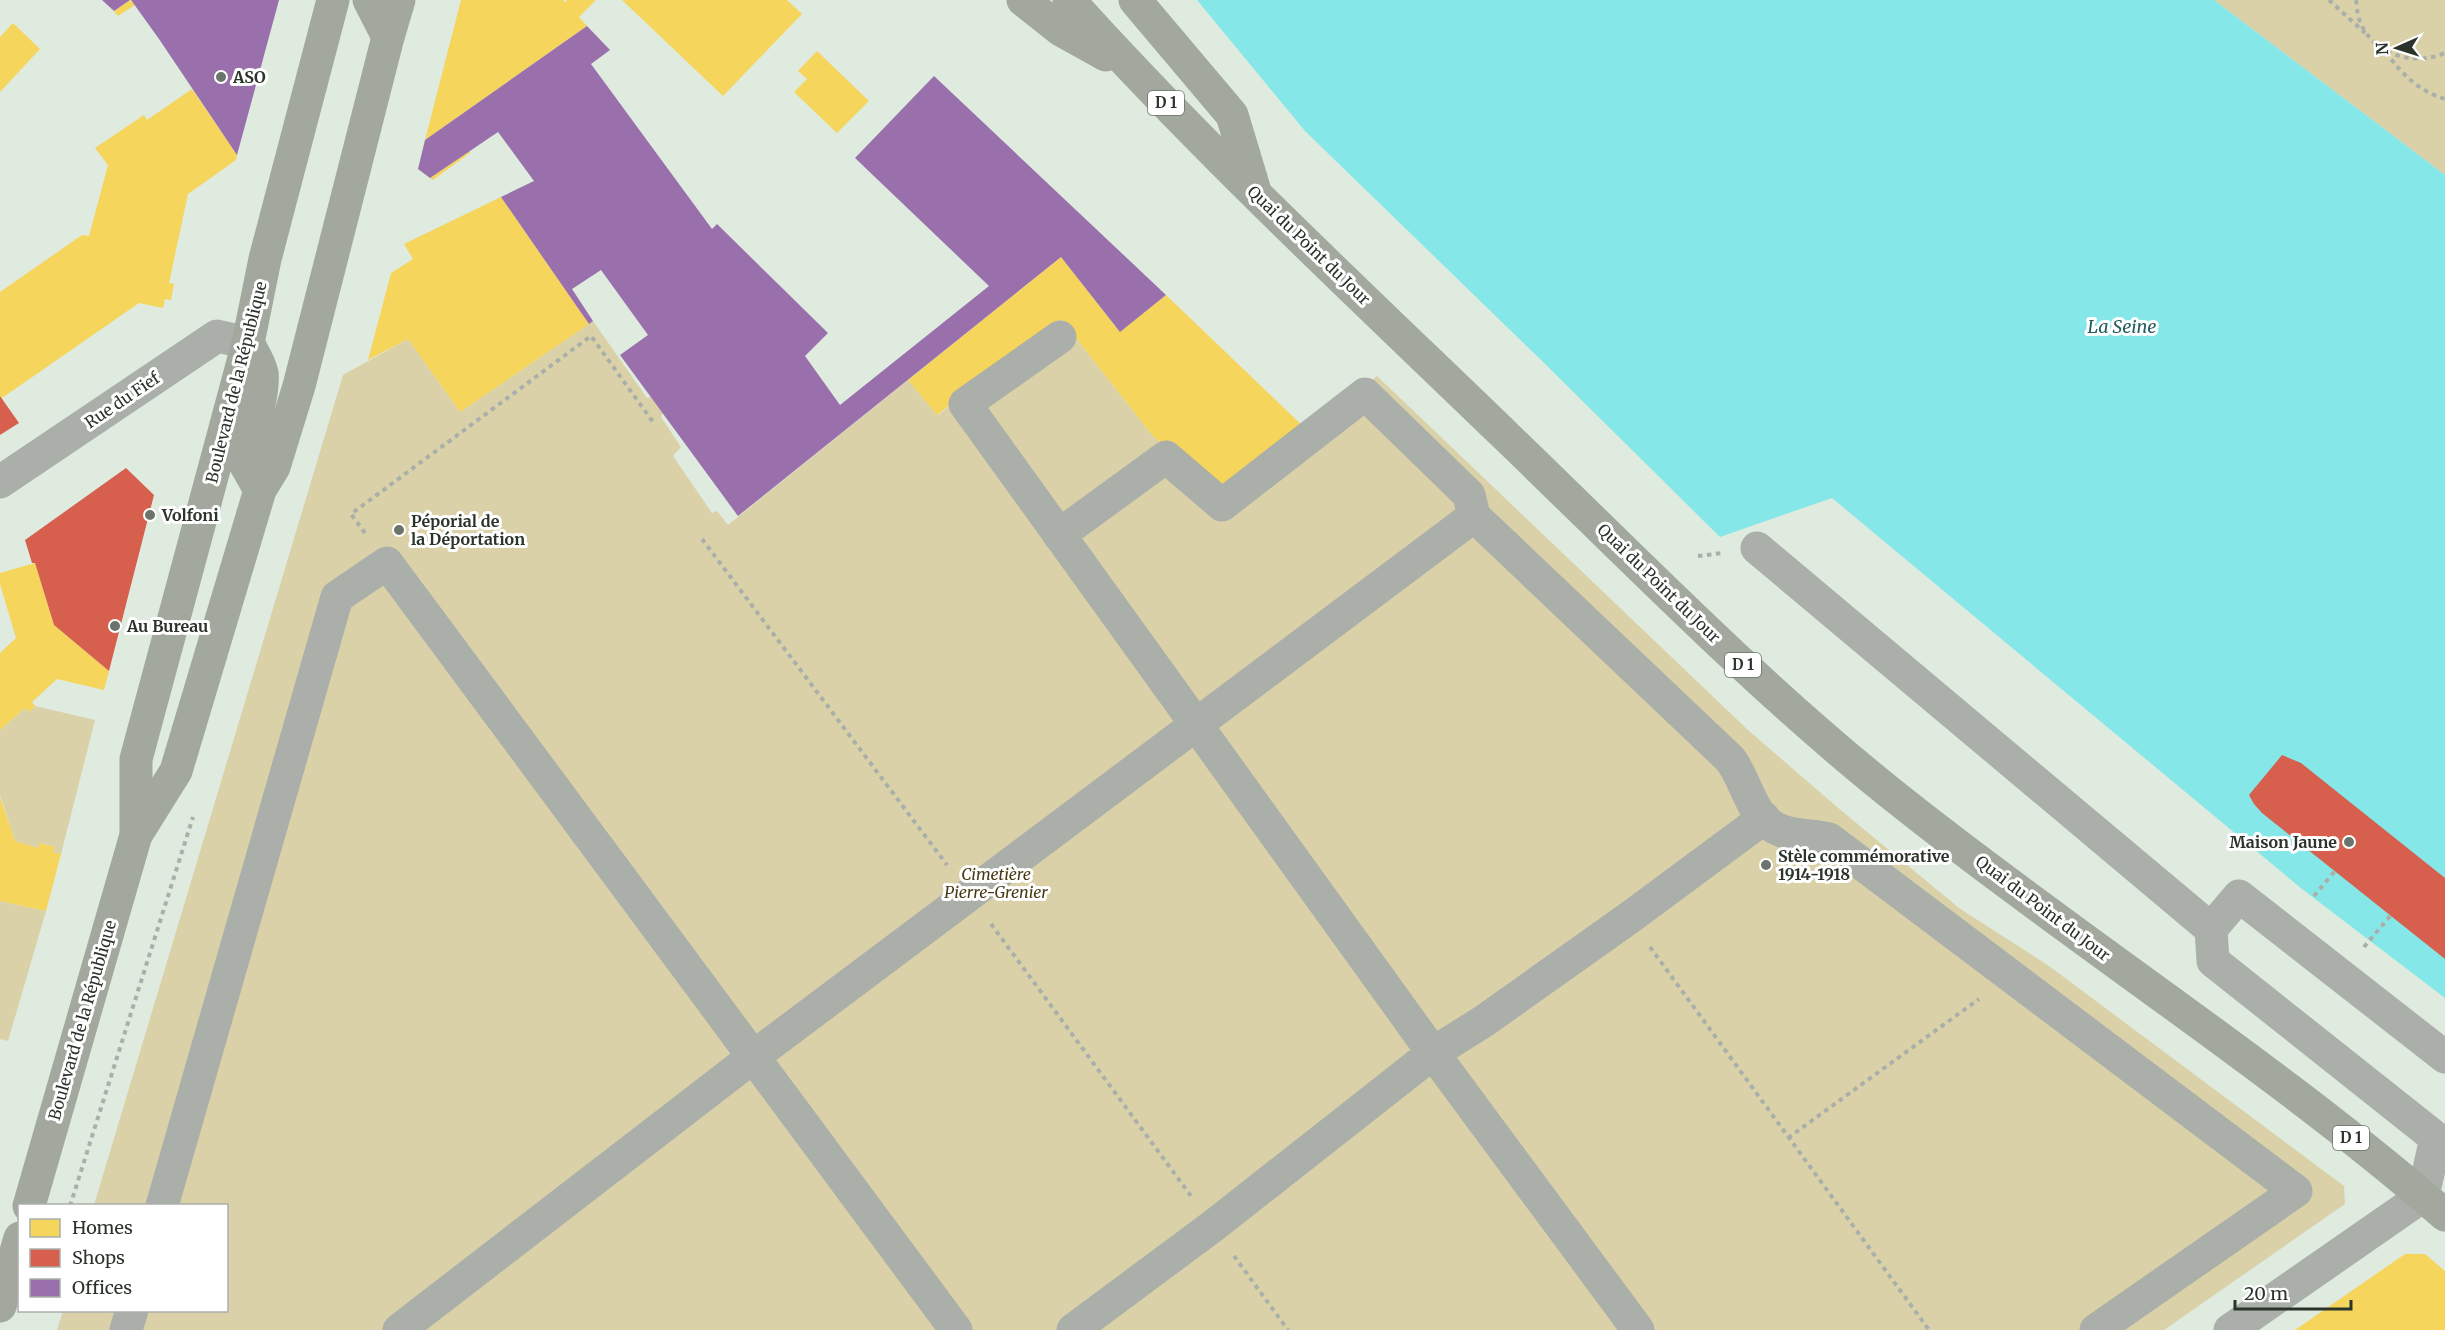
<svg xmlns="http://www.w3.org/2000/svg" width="2445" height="1330" viewBox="0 0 2445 1330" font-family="Merriweather,serif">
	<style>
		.green { fill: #dad1a9 }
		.water { fill: #86e7e8 }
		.homes { fill: #f6d55c }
		.shops { fill: #d6604d }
		.offices { fill: #9970ab }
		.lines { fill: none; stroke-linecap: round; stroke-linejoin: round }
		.path { stroke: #aaafa9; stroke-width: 4; stroke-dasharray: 4.5 4.5; stroke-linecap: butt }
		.minor { stroke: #abafa9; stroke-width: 33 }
		.major { stroke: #a3a89f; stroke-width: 33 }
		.poi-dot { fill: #6a746a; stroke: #fff; stroke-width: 2 }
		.labels { text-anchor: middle; stroke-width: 6; stroke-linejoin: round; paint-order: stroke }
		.shield { fill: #fff; stroke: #6b716b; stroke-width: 1.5 }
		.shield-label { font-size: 15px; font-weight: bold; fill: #2b342b }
		.poi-label { font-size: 16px; font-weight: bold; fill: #2b342b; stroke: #fff; text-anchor: start }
		.street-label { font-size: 16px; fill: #2b342b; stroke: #fff }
		.park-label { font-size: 16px; font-style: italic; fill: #473913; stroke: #fff }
		.water-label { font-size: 18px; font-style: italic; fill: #245c5f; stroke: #fff }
	</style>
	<rect width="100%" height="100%" fill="#dfebdf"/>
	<g class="green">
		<polygon points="2214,0 2445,0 2445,175"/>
		<polygon points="1061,319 1152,435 1223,497 1377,376 1748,730 1837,807 1959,908 2049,966 2344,1186 2345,1204 2164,1330 57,1330 63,1311 226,1310 226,1206 94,1205 343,375 408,339 460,412 593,321 647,398 651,397 663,413 661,417 681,447 673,456 712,513 717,511 728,525 908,380 938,415"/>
		<polygon points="35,706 95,720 61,854 53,852 55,847 40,843 38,848 15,841 0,795 0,730 25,708 29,712"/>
		<polygon points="0,901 46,911 8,1041 0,1039"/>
	</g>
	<polygon class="water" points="1197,0 2214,0 2445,175 2445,998 2302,889 1832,498 1720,537 1539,358 1305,131"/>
	<g class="homes">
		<polygon points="130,0 135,5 118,16 114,11"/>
		<polygon points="461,0 563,0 565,2 567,0 596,0 579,17 587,26 425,140"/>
		<polygon points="622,0 787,0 802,14 723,96"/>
		<polygon points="13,23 40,49 0,92 0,37"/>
		<polygon points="817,51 869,101 837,133 794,92 807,79 798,71"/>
		<polygon points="192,89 237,155 236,160 188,194 169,283 174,284 171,300 165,299 163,308 139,303 2,398 0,396 0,292 82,235 89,236 108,165 95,148 144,115 147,120"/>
		<polygon points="469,151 471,152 433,180 430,178"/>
		<polygon points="501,197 589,324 460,412 408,339 368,360 391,273 413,259 404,244"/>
		<polygon points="1061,257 1120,332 1166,295 1307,430 1223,497 1152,435 1061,319 937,415 908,380"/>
		<polygon points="35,563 54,625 109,671 104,690 57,679 32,702 35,706 29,712 25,708 0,730 0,653 16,638 0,584 0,573"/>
		<polygon points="0,797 15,841 38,848 39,843 55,847 53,852 61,854 46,911 0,901"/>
		<polygon points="2405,1254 2425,1254 2445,1271 2445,1330 2295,1330"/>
	</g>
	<g class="shops">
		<polygon points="0,396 19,423 0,435"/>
		<polygon points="126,468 154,495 109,671 54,625 35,563 32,563 25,540"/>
		<polygon points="2282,755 2301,763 2445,878 2445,959 2262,813 2254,804 2249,795"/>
	</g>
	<g class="offices">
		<polygon points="102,0 130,0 114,11"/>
		<polygon points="131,0 279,0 237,155 159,39"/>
		<polygon points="587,26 610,50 591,64 712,229 717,224 828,333 805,356 840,405 989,286 855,158 934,76 1166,295 1120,332 1061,257 738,516 620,355 648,335 601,270 572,289 593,321 589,324 501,197 534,181 498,132 430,178 418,169 425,140"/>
	</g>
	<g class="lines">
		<g class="path">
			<polyline points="2329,0 2365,33"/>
			<path d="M 2356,0 C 2357,6 2357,13 2359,19 C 2371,54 2413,67 2445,53"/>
			<path d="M 2386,52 C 2401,74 2419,91 2445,99"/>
			<polyline points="365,533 351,514 591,336 653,422"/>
			<polyline points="702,539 947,865"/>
			<polyline points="1698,556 1723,553"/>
			<polyline points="2314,896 2335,871"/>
			<polyline points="991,924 1191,1196"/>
			<polyline points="1650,947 1929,1330"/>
			<polyline points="2364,947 2391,915"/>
			<polyline points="1788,1138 1979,999"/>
			<polyline points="70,1206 193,817"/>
			<polyline points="1234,1256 1288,1330"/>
		</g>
		<g class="minor">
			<polyline points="1060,337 965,404 1433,1053 1638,1330"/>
			<polyline points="0,482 217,336 248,343"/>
			<path d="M 1059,535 L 1166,457 L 1222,505 L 1365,394 L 1469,495 L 1474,516 L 1730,759 C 1748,782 1751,821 1782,831 C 1795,836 1813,835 1829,839 L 2296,1191 L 2096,1330"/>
			<polyline points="1757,548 2211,929 2213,961 2436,1138 2423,1196 2230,1330"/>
			<polyline points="2211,929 2239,896 2445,1057"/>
			<polyline points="162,1206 337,597 387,563 956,1330"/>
			<polyline points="126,1330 132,1310"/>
			<polyline points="399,1330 753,1057 1474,516"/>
			<polyline points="1073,1330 1213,1226 1433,1053 1484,1021 1629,918 1764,818"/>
		</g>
		<g class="major">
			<polyline points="369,0 388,37"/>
			<polyline points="1023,0 1061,30 1106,55"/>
			<path d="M 1069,0 C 1207,153 1359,294 1507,437 C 1638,563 1765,695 1908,807 C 2084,946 2275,1068 2445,1215"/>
			<polyline points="1135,0 1232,115 1254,188"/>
			<path d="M 248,343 C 253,353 260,363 262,373 C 265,393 249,441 244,462 L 260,490"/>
			<polyline points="136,835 176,771 260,490 274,467 299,386 388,37 399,0"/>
			<polyline points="29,1206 136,835 136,759 248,343 265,259 333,0"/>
			<polyline points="0,1306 20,1238"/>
		</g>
	</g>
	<g class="poi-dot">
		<circle cx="221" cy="77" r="6"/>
		<circle cx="150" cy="515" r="6"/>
		<circle cx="399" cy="530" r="6"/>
		<circle cx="115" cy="626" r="6"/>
		<circle cx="2349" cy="842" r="6"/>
		<circle cx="1766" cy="865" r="6"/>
	</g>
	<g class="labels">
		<g class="shield">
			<rect x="1148" y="91" width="36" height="24" rx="4.5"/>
			<rect x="1725" y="653" width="36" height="24" rx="4.5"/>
			<rect x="2333" y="1126" width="36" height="24" rx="4.5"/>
		</g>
		<g class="shield-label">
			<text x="1166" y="108">D 1</text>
			<text x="1743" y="670">D 1</text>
			<text x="2351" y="1143">D 1</text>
		</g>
		<g class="poi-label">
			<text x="233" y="83">ASO</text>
			<text x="162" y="521">Volfoni</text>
			<text x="411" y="527">Péporial de<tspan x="411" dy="18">la Déportation</tspan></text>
			<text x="127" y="632">Au Bureau</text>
			<text x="2337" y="848" text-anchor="end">Maison Jaune</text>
			<text x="1778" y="862">Stèle commémorative<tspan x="1778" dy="18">1914-1918</tspan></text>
		</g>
		<g class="street-label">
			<text transform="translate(1309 245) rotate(44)" y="6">Quai du Point du Jour</text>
			<text transform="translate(236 382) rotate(-76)" y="6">Boulevard de la République</text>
			<text transform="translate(122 400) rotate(-34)" y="6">Rue du Fief</text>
			<text transform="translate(1659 583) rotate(44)" y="6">Quai du Point du Jour</text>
			<text transform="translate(2043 908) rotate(37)" y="6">Quai du Point du Jour</text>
			<text transform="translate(82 1020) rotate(-74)" y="6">Boulevard de la République</text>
		</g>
		<g class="park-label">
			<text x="996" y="880">Cimetière<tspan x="996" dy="18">Pierre-Grenier</tspan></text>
		</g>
		<g class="water-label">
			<text x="2122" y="333">La Seine</text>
		</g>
	</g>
	<rect x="18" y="1204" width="210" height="108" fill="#ffffff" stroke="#aaaeaa" stroke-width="1.5"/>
	<rect x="30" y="1219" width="30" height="18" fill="#f6d55c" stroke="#aaaeaa" stroke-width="1.5"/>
	<text x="72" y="1234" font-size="18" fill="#2b342b">Homes</text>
	<rect x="30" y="1249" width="30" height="18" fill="#d6604d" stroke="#aaaeaa" stroke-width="1.5"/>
	<text x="72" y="1264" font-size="18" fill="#2b342b">Shops</text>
	<rect x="30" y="1279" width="30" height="18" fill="#9970ab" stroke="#aaaeaa" stroke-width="1.5"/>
	<text x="72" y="1294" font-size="18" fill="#2b342b">Offices</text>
	<g transform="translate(2397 48) rotate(267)" stroke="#ffffff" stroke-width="4.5" paint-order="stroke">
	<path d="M0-4.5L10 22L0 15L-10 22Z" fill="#2b342b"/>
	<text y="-9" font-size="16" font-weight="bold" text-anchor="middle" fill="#2b342b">N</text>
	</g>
	<path d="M2235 1300v9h116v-9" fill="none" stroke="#2b342b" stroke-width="3"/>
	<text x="2244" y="1300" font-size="18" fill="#2b342b" stroke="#ffffff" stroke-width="4.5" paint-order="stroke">20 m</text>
</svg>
